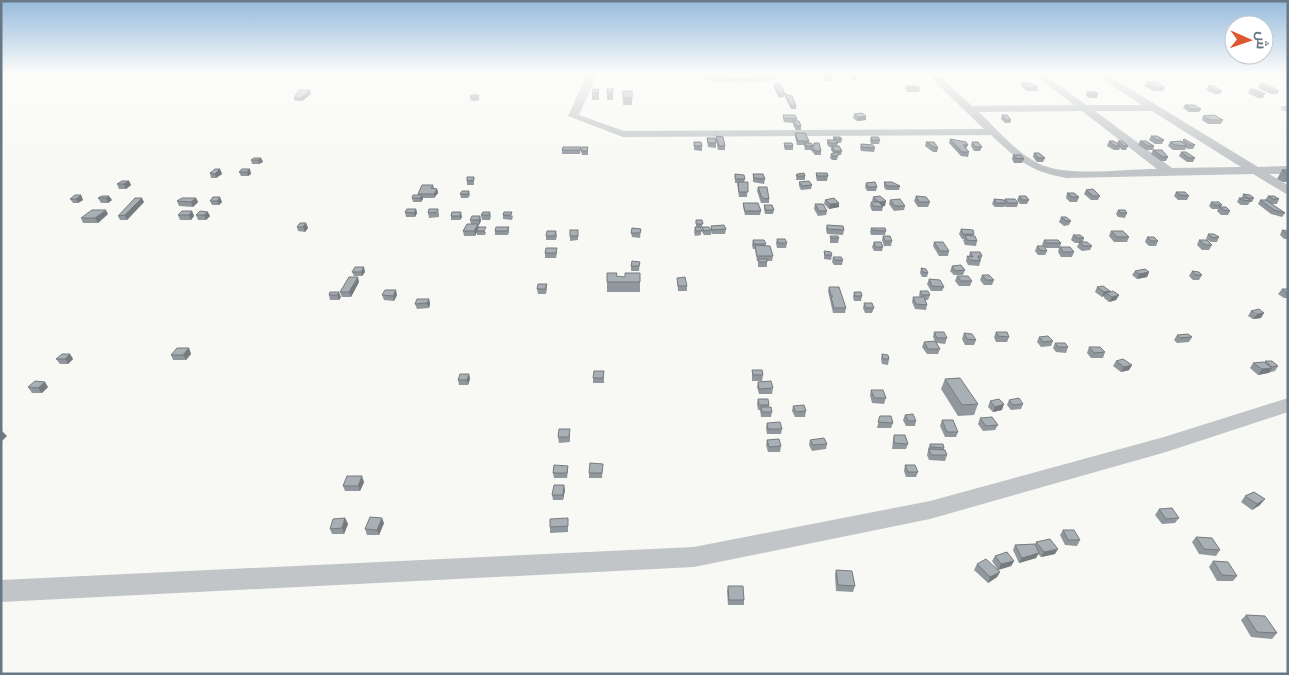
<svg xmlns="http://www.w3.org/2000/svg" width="1289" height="675" viewBox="0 0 1289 675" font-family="'Golos Text',Cairo,sans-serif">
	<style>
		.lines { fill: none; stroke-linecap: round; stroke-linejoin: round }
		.minor { fill: #c1c5c8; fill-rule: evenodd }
		.wall { fill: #90979d }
		.shaded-wall { fill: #767b7f }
		.building { fill: #a8b0b6; stroke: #767b7f }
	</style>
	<rect width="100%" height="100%" fill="#f8f8f5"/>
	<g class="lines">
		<g class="minor">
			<path d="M 588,73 L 598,73 L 579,115 L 624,131 L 984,129 L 926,73 L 936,73 L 972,106 L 1074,105 L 1032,73 L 1043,73 L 1086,105 L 1142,105 L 1093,73 L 1104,73 L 1258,167 L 1288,166 L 1288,174 L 1269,174 L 1288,185 L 1288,195 L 1253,174 L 1067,178 C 1029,171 1019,161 991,135 L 623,137 L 568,116 ZM 1082,111 L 1157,169 C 1126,169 1076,176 1048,167 C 1021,159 999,131 979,112 ZM 1095,111 L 1152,111 L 1241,167 L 1172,168 Z"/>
			<path d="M 686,73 L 738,77 L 790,73 C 773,87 703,86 686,73 Z"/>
			<polygon points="1269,73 1288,75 1288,81 1271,75"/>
			<polygon points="1281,106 1288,106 1288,112 1281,110"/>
			<polygon points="1288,398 1288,412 1166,452 930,519 694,567 1,602 1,580 694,547 930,501 1164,437"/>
		</g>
	</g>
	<g class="wall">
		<polygon points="486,73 496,73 494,76 486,76"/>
		<polygon points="523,73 529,73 528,75 523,75"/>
		<polygon points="824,73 833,77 832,81 826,81 824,76"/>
		<polygon points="833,73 848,73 847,76 835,76"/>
		<polygon points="850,73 857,77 857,81 852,80 849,76"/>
		<polygon points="1146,82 1165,88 1163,91 1154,91 1144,86"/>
		<polygon points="1022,83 1038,87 1037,91 1027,91 1021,86"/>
		<polygon points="774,84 785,94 784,97 779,98 774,88"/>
		<polygon points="1260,84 1279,91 1277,94 1271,94 1258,88"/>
		<polygon points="906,86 920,88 919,92 907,92 905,89"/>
		<polygon points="1208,86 1222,91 1220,94 1215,94 1206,90"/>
		<polygon points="599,89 599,100 592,100 592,93"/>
		<rect x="607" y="89" width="6" height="11"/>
		<polygon points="1250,89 1265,94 1263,98 1258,98 1248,93"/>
		<polygon points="310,90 311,94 302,101 295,101 294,98"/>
		<rect x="623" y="91" width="9" height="14"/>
		<polygon points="1087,92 1098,94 1097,98 1090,98 1086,96"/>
		<polygon points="785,94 796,106 796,109 791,109 785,97"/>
		<polygon points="471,95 480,98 478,101 471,101 470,97"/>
		<polygon points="1185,105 1201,109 1199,112 1189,112 1183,108"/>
		<polygon points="854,114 866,120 857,121 853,118"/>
		<polygon points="783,115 797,119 797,121 801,126 801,130 796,130 793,125 793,123 784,122 783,119"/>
		<polygon points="1002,115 1011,120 1010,123 1005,123 1001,119"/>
		<polygon points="1203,116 1223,120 1221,124 1208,124 1202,120"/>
		<polygon points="795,133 809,141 809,143 813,146 814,143 821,151 821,155 815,155 811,150 805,150 804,145 797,145 795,137"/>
		<polygon points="716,136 725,146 725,150 718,150 716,140"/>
		<polygon points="1151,136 1164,140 1162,144 1155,144 1149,140"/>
		<polygon points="833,137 842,139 841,143 838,143 837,146 842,151 841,155 838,155 837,160 832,160 830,158 831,154 833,153 831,150 831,147 829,147 827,144 827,140 833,140"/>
		<polygon points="871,137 880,140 879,144 871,144 870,141"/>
		<polygon points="707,138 716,143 716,148 708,147"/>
		<polygon points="950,139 968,145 966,149 969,152 968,157 961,156 949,143"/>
		<polygon points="1184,139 1195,145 1193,149 1188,149 1186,148 1185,150 1173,150 1168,146 1170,142 1182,142"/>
		<polygon points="1109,141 1117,143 1118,141 1128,146 1126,150 1122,150 1120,148 1119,150 1114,150 1107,146"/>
		<polygon points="1140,141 1154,146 1153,150 1146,150 1138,145"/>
		<polygon points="694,142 702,146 702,151 694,150"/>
		<polygon points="926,142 938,148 937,152 933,152 925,146"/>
		<polygon points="972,142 982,147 980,151 974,151 971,146"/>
		<polygon points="784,143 793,146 793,150 785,150 784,147"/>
		<polygon points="861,144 875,148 874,152 861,151 860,148"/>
		<polygon points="581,147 580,154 562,154 562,150"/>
		<polygon points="588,147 588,155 582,155 581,151"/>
		<polygon points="1153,150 1168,157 1166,161 1161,161 1151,154"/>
		<polygon points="1181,152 1195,158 1193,162 1187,162 1179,156"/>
		<polygon points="1034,153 1045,158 1043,162 1037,162 1033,157"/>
		<polygon points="1013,155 1024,159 1022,163 1014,163 1012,159"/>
		<polygon points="261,158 263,162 259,164 252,164 251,160"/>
		<polygon points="220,169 222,174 216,178 211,178 210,173"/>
		<polygon points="242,169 251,174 248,176 241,176 239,172"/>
		<polygon points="1282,170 1288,170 1288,182 1283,182 1277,179"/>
		<polygon points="816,173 828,176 827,181 817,181 816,177"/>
		<polygon points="735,174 745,179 744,182 748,182 747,197 739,197 737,183 735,183"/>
		<polygon points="753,174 765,179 764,184 753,182"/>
		<polygon points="797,174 805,176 805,180 796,180"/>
		<polygon points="474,177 474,185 467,185 467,181"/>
		<polygon points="129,181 131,185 126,189 119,189 117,184"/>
		<polygon points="799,182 812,185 811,189 801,190 799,186"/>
		<polygon points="884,182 900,186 899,190 886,190 884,187"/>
		<polygon points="866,183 877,187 876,191 867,191 865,187"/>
		<polygon points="433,185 434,188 437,189 438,193 434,198 423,198 421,202 413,202 412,198 418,195 418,194"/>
		<polygon points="758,187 769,199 769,203 761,203 757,191"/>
		<polygon points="1086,190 1100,196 1098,200 1091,200 1084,194"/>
		<polygon points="469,191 470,195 468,198 461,198 460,194"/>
		<polygon points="1176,192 1189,196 1187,200 1178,200 1174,196"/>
		<polygon points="1067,193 1079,197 1077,202 1070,202 1066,198"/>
		<polygon points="1243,194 1254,198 1252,202 1250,202 1248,205 1241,205 1237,202 1239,198 1242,198"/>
		<polygon points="81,195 83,200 78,203 73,203 70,199"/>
		<polygon points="102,196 112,200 108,203 101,203 98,198"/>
		<polygon points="916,196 930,202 928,207 918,207 914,201"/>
		<polygon points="1019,196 1029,200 1027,204 1020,204 1017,200"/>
		<polygon points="1268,196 1279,199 1277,204 1272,204 1285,213 1282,217 1271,214 1258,204 1260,200 1265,200"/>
		<polygon points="213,197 222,202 219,205 212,205 210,201"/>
		<polygon points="873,197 885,206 883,206 882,211 872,211 870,206 871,202 873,202 872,201"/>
		<polygon points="196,198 198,202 193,207 179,206 177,201"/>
		<polygon points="994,199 1004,200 1005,199 1018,203 1017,207 1006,207 1005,206 1004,207 995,207 992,204"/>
		<polygon points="825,200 839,207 829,209 824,204"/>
		<polygon points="890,200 905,206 904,210 894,211 889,204"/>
		<polygon points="144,202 127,220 120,220 118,216"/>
		<polygon points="1211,202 1222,205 1221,207 1230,211 1228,215 1221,215 1217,211 1218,209 1212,209 1209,206"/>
		<polygon points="743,203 761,211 760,215 745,215 743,207"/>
		<polygon points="815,204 827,211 826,215 818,216 814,209"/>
		<polygon points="764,205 774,210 773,214 765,214 764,209"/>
		<polygon points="416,209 417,213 415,217 406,217 405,212"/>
		<polygon points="429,209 439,213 439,217 429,218 428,213"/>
		<polygon points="1118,210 1127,213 1125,218 1118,217 1116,214"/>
		<polygon points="192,211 194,216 191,220 180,220 178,215"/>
		<polygon points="200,211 210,216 206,220 198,220 196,215"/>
		<polygon points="452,212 462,217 460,220 451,220 451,216"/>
		<polygon points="490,212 491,216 490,220 482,220 481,215"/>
		<polygon points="504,212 513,216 512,220 503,219 503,215"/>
		<polygon points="108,214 98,223 83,223 81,218"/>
		<polygon points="480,216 481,221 479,225 478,225 479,227 486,232 485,235 477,235 477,232 475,236 464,236 463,231 471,224 470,220"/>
		<polygon points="1061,217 1071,221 1069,225 1064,226 1059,222"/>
		<polygon points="696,220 702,220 702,227 711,229 711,226 726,229 725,234 712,234 711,232 711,235 704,235 702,232 702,228 701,228 701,235 695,236 694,232 695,227 696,227"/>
		<polygon points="306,223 308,228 305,232 298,231 297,227"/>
		<polygon points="827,225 844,230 843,235 827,234 826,230"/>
		<polygon points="509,227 509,232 508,235 495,235 495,231"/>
		<polygon points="871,228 886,231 885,235 871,235 870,232"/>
		<polygon points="641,229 640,238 632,237 631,233"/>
		<polygon points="961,229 974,234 973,236 977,241 976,246 965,245 963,240 964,239 962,239 959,234"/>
		<polygon points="1282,230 1288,231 1288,239 1284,239 1280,235"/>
		<polygon points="556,231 557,236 556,240 546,240 546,236"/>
		<polygon points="1111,231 1129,237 1127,242 1114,242 1109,236"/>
		<polygon points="1208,234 1219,237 1217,242 1211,242 1206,239"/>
		<polygon points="578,235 578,240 570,241 570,236"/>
		<polygon points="1073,235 1084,238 1083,242 1092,246 1090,250 1082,251 1077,247 1079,243 1075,243 1071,240"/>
		<polygon points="830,236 839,238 838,243 830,243"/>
		<polygon points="883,236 892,241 891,246 884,246 882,240"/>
		<polygon points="1147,237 1158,241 1156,246 1149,246 1145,242"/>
		<polygon points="777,239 787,243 786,248 777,248 776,243"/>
		<polygon points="753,240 766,244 765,245 773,256 772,261 767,261 767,267 758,267 758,261 757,261 755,249 753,249 752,245"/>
		<polygon points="1044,240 1061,243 1060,247 1074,252 1072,257 1061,257 1058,252 1059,248 1046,248 1042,245"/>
		<polygon points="1199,240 1212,245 1209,250 1202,250 1197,245"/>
		<polygon points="874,242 883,247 882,251 874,251 872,247"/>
		<polygon points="934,242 949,251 948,256 939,256 933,246"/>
		<polygon points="1037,246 1047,251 1045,255 1038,255 1035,251"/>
		<polygon points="557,248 557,253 556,258 545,258 545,253"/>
		<polygon points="824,251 832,255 831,260 824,259"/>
		<polygon points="970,252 982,256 979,266 968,265 966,261 967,256 969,256"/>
		<polygon points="833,257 843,260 842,265 834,265 832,262"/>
		<polygon points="640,262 639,271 631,271 631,266"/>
		<polygon points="952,266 965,270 963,275 954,275 950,271"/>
		<polygon points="921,268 928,273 927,277 922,277 920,273"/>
		<polygon points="1135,271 1149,272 1147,277 1137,279 1132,275"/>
		<polygon points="1192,271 1202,275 1199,280 1193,280 1189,276"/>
		<polygon points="352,272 365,272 362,276 354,276"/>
		<polygon points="640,273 640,292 607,292 607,282 617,276 625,277"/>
		<polygon points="982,275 994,280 992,285 984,285 980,280"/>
		<polygon points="957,276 972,281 970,286 959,286 955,281"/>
		<polygon points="677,278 687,286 687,291 678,291"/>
		<polygon points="929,279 944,287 942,291 931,291 927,284"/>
		<polygon points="359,282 351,297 342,297 340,292"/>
		<polygon points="547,284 547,289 546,294 538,294 537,289"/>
		<polygon points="829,287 846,308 845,313 833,313 828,291"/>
		<polygon points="1097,287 1119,295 1116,300 1109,302 1104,298 1104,296 1102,297 1095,292"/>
		<polygon points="1282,289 1288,289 1288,298 1284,298 1278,294"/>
		<polygon points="920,291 930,295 928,300 925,300 927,305 926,310 915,309 912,302 913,297 920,297 919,296"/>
		<polygon points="330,292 341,297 339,300 330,300 329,295"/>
		<polygon points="854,292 862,296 861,301 854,301 853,297"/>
		<polygon points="382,295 397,295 394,301 384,300"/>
		<polygon points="429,299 430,304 429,308 417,309 415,304"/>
		<polygon points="864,303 874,308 872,313 865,313 863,308"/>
		<polygon points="1251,311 1261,318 1253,319 1248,316"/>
		<polygon points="934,332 947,338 945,344 937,343 940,349 938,354 927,354 922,347 924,342 935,341 933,337"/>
		<polygon points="996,332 1009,337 1007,342 996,342 994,337"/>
		<polygon points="964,333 976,340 974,345 965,345 962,339"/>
		<polygon points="1177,335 1192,337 1189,342 1177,343 1174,340"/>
		<polygon points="1039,337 1053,341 1051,346 1041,347 1037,342"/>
		<polygon points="1055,343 1068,347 1066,353 1056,352 1053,348"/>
		<polygon points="1089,347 1105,352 1103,358 1091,358 1087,353"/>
		<polygon points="189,348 191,354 186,360 173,360 171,355"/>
		<polygon points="70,354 73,359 68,364 60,364 56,359"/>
		<polygon points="882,354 889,359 888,365 882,364 881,359"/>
		<polygon points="1116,361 1132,365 1129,370 1121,372 1113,366"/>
		<polygon points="1265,361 1278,366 1275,371 1258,375 1250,368 1253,363 1265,362"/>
		<polygon points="752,370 763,375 762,381 752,381"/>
		<polygon points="604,371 604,383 593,383 593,378"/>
		<polygon points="469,374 470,379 468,385 459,385 458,380"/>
		<polygon points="945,379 978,404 974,415 958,416 941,389"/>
		<polygon points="758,382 773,388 772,394 759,394 757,387"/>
		<polygon points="28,387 48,387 42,393 32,393"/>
		<polygon points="871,390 886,398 884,404 872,403 870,395"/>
		<polygon points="758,399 769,405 769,407 772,412 771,417 761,417 760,410 758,410 757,404"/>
		<polygon points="1009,400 1023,404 1021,409 1011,410 1007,405"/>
		<polygon points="990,401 1002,410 993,412 988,407"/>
		<polygon points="793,406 806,411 805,417 795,417 792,411"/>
		<polygon points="905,415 916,421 915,426 906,426 903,420"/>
		<polygon points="880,416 893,423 891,428 877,428"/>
		<polygon points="980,418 998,425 995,430 983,431 978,424"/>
		<polygon points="942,420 958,432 956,437 945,437 940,426"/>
		<polygon points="767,423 782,429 781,434 767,434 766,428"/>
		<polygon points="570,434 570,442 559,443 558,437"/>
		<polygon points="894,435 908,444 906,449 892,449 893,440"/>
		<polygon points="767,440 781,446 780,452 768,452 766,445"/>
		<polygon points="810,440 827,444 826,449 812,451 809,445"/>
		<polygon points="930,444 944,448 944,449 947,455 945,461 929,460 927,455 928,451 928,449"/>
		<polygon points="603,464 602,478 589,478 589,473"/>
		<polygon points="905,465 918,472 916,477 906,477 904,471"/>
		<polygon points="568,466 568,471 567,478 554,478 553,473"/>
		<polygon points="364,482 360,491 345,491 343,486"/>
		<polygon points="565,490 563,500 553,500 552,495"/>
		<polygon points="1245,496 1260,505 1252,510 1241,502"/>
		<polygon points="1159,509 1179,518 1175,523 1162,524 1155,515"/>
		<polygon points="345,518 348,524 344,534 332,534 330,529"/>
		<polygon points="384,523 379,535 367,535 365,529"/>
		<polygon points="568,523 568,532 550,533 550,527"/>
		<polygon points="1063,530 1080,540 1077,546 1065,545 1060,535"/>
		<polygon points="1196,537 1220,550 1216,556 1199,554 1192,542"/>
		<polygon points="1036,542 1055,554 1041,557 1038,554 1036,558 1019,563 1013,550 1015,545 1035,544"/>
		<polygon points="995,556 1014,561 1011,566 998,570 992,561"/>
		<polygon points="1213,561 1237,576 1233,581 1217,581 1209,567"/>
		<polygon points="977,564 1000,572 997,577 988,583 974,570"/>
		<polygon points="836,570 855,586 853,592 836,591 835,575"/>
		<polygon points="728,586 744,600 744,605 728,605 727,591"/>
		<polygon points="1246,615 1277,633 1272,639 1251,637 1241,620"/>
	</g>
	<g class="shaded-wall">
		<polygon points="310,90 311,94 302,101 301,98"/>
		<polygon points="866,116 866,120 857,121 858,117"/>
		<polygon points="261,158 263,162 259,164 258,160"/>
		<polygon points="220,169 222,174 216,178 215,174"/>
		<polygon points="250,169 251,174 248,176 247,172"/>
		<polygon points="129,181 131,185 126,189 124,184"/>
		<polygon points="437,189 438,193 434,198 434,194"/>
		<polygon points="81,195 83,200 78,203 76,199"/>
		<polygon points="422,195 423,199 421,202 420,198"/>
		<polygon points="109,196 112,200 108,203 106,198"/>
		<polygon points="220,197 222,202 219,205 217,201"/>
		<polygon points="142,198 144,202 127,220 125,215"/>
		<polygon points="196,198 198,202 193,207 191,202"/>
		<polygon points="886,201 885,206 878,207 879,202"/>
		<polygon points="839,203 839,207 829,209 830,204"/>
		<polygon points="416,209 417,213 415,217 414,213"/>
		<polygon points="106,210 108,214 98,223 95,218"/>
		<polygon points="192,211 194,216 191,220 189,215"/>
		<polygon points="208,212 210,216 206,220 204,215"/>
		<polygon points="461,212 462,217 460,220 460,216"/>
		<polygon points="480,216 481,221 479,225 479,220"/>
		<polygon points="306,223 308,228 305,232 303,227"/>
		<polygon points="478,224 479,229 477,231 477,232 475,236 474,231"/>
		<polygon points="364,267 365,272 362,276 361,272"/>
		<polygon points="1149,272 1147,277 1137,279 1139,274"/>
		<polygon points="358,277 359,282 351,297 349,292"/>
		<polygon points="396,290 397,295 394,301 393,296"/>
		<polygon points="1110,291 1108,295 1106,293 1104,296 1102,297 1104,292"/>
		<polygon points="339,292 341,297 339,300 337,295"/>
		<polygon points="1119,295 1116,300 1109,302 1112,297"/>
		<polygon points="429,299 430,304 429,308 427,303"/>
		<polygon points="1264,313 1261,318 1253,319 1257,314"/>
		<polygon points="189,348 191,354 186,360 183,355"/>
		<polygon points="70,354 73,359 68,364 65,359"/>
		<polygon points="1132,365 1129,370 1121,372 1124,367"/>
		<polygon points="1272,368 1269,373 1258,375 1262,369"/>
		<polygon points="469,374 470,379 468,385 467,380"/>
		<polygon points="45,382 48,387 42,393 38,388"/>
		<polygon points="1004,404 1002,410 993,412 995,407"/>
		<polygon points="2,431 7,436 1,442 1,432"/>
		<polygon points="362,476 364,482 360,491 358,486"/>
		<polygon points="564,485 565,490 563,500 563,495"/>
		<polygon points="1265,499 1260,505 1252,510 1257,504"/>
		<polygon points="345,518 348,524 344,534 342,528"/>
		<polygon points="382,518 384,523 379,535 377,530"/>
		<polygon points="1058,549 1055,554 1041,557 1044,552"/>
		<polygon points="1039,553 1036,558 1019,563 1022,558"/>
		<polygon points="1014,561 1011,566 998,570 1001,564"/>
		<polygon points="1000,572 997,577 988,583 990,577"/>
	</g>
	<g class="building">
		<polygon points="825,73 831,73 833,77 827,77"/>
		<polygon points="850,73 854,73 857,77 853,77"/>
		<polygon points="1146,82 1156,82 1165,88 1155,88"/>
		<polygon points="1022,83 1029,83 1038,87 1028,88"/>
		<polygon points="774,84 780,84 785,94 779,94"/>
		<polygon points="1260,84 1266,84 1279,91 1273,91"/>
		<polygon points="906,86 917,86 920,88 908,88"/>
		<polygon points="1208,86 1214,86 1222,91 1216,91"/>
		<polygon points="593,89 599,89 598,93 592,93"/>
		<rect x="607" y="89" width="6" height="4"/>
		<polygon points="1250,89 1255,89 1265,94 1260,94"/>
		<polygon points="299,90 310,90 301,98 294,98"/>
		<rect x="623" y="91" width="9" height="7"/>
		<polygon points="1087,92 1095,92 1098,94 1091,95"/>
		<polygon points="785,94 792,96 796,106 791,106"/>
		<polygon points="471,95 479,95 478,97 470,97"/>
		<polygon points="1185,105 1194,105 1201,109 1191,109"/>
		<polygon points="862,113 866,116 858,117 854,114"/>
		<polygon points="783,115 795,115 797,119 784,118"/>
		<polygon points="1002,115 1007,115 1011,120 1006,120"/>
		<polygon points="1214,115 1223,120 1210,120 1203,116"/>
		<polygon points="793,121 799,121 801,126 797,126"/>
		<polygon points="795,133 805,133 809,141 798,141"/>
		<polygon points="716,136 723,137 725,146 719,146"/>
		<polygon points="1151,136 1157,136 1164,140 1157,140"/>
		<polygon points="833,137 840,137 842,139 835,139"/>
		<polygon points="871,137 878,137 880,140 872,140"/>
		<polygon points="707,138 715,138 716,143 708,143"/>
		<polygon points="950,139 966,142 968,145 963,145 969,152 962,152"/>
		<polygon points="1184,139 1195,145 1190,145 1183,140"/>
		<polygon points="827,140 835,140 838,143 830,143"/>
		<polygon points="1109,141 1114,141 1120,146 1115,146"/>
		<polygon points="1118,141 1122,141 1128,146 1124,146"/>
		<polygon points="1140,141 1146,141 1154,146 1148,146"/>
		<polygon points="1181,141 1187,146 1175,145 1170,142"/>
		<polygon points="694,142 701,142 702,146 694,146"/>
		<polygon points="926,142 934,142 938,148 934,147"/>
		<polygon points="972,142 978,142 982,147 975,147"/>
		<polygon points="784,143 792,143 793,146 785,146"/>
		<polygon points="804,143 811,143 813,146 806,146"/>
		<polygon points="814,143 819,143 821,151 815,151 811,146 814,146"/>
		<polygon points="861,144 873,145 875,148 862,147"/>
		<polygon points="832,146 839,146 842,151 834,151"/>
		<polygon points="563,147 581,147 580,150 562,150"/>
		<polygon points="582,147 588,147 587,151 581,151"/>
		<polygon points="1153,150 1162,150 1168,157 1163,157"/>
		<polygon points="839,152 838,156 832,156 831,154"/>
		<polygon points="1181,152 1186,152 1195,158 1189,158"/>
		<polygon points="1034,153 1039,153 1045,158 1038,158"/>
		<polygon points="1013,155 1021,155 1024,159 1016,158"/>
		<polygon points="254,158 261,158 258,160 251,160"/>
		<polygon points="215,169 220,169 215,174 210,173"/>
		<polygon points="242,169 250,169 247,172 239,172"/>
		<polygon points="1282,170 1288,170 1288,174"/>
		<polygon points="804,173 805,176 796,176 797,174"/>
		<polygon points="816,173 827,173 828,176 817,176"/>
		<polygon points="735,174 744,175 745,179 735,179"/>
		<polygon points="753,174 763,174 765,179 754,178"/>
		<polygon points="467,177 474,177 474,180 467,181"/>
		<polygon points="122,181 129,181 124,184 117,184"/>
		<polygon points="809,181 812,185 802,186 799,182"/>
		<polygon points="738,182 748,182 748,192 739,192"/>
		<polygon points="875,182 877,187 868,187 866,183"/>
		<polygon points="884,182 892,182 900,186 887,186"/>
		<polygon points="422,185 433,185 431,188 437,189 434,194 418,194"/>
		<polygon points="758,187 767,187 769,199 762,198"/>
		<polygon points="1093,189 1100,196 1093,196 1086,190"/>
		<polygon points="462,191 469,191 468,194 460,194"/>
		<polygon points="1176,192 1185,192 1189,196 1180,195"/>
		<polygon points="1067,193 1074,193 1079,197 1072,197"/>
		<polygon points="1243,194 1250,195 1254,198 1248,198"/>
		<polygon points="75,195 81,195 76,199 70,199"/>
		<polygon points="413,195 422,195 420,198 412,198"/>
		<polygon points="102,196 109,196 106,198 98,198"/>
		<polygon points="880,196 886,201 879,202 883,207 873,206 871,202 879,202 873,197"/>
		<polygon points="916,196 926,197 930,202 919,202"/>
		<polygon points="1019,196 1026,196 1029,200 1022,200"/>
		<polygon points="1268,196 1274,196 1279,199 1273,199"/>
		<polygon points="213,197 220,197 217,201 210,201"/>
		<polygon points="135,198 142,198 125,215 118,216"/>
		<polygon points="182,198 196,198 191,202 177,201"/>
		<polygon points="834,198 839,203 830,204 825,200"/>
		<polygon points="1239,198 1247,198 1251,201 1243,200"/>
		<polygon points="900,199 905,206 895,206 890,200"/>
		<polygon points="994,199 1004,200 1006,203 996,203"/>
		<polygon points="1005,199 1015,199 1018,203 1008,203"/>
		<polygon points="1260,200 1266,200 1285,213 1274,210"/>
		<polygon points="1211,202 1219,202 1222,205 1215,205"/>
		<polygon points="743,203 758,203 761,211 745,211"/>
		<polygon points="815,204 823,204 827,211 819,211"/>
		<polygon points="764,205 772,205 774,210 766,210"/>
		<polygon points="1219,207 1226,207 1230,211 1224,210"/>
		<polygon points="407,209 416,209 414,213 405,212"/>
		<polygon points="429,209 438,209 438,212 428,213"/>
		<polygon points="92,210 106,210 95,218 81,218"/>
		<polygon points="1118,210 1125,210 1127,213 1121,213"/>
		<polygon points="182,211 192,211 189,215 178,215"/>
		<polygon points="200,211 208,212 204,215 196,215"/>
		<polygon points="452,212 461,212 460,216 451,216"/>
		<polygon points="483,212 490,212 489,215 481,215"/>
		<polygon points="504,212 512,212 511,215 503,215"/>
		<polygon points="472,216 480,216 479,220 470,220"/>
		<polygon points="1061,217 1066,217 1071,221 1066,221"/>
		<polygon points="696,220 702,220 703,224 696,224"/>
		<polygon points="300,223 306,223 303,227 297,227"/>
		<polygon points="467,224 478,224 474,231 463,231"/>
		<polygon points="724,225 726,229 712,230 711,226"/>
		<polygon points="827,225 843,226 844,230 827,229"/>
		<polygon points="478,227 486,227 484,231 477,231"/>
		<polygon points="496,227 509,227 507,231 495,231"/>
		<polygon points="695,227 700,227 702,231 696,231"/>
		<polygon points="702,227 709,227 711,230 704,231"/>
		<polygon points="632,228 641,229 640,233 631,233"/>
		<polygon points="871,228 885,228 886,231 872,230"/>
		<polygon points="961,229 973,230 974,234 963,234"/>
		<rect x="570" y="230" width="8" height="6"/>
		<polygon points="1282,230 1288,231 1288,234 1287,234"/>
		<polygon points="547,231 556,231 555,236 546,236"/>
		<polygon points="1111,231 1123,231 1129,237 1117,237"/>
		<polygon points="1208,234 1214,234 1219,237 1213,238"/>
		<polygon points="965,235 975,236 977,241 967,240"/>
		<polygon points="1073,235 1080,235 1084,238 1077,238"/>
		<polygon points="830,236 838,236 839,238 831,238"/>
		<polygon points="883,236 890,236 892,241 885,241"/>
		<polygon points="1147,237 1154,237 1158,241 1151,241"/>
		<polygon points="777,239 785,239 787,243 778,243"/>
		<polygon points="753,240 764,240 766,244 754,244"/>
		<polygon points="1044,240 1058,240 1061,243 1047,243"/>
		<polygon points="1199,240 1207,240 1212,245 1205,245"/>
		<polygon points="874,242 881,242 883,247 875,247"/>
		<polygon points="934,242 943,242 949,251 940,251"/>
		<polygon points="1079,242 1087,242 1092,246 1084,246"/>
		<polygon points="755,245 770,246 773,256 757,256"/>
		<polygon points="1037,246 1044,246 1047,251 1040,250"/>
		<polygon points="1060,247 1070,247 1074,252 1063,252"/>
		<polygon points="546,248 557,248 556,253 545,253"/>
		<polygon points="824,251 831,252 832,255 825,255"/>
		<polygon points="970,252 980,252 982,256 978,256 980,261 970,260 967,256 973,257"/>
		<polygon points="833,257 841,257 843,260 835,260"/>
		<polygon points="758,259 767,259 767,262 759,262"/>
		<polygon points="632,261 640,262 639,266 631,266"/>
		<polygon points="961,265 965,270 955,271 952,266"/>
		<polygon points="355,267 364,267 361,272 352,272"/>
		<polygon points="921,268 926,269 928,273 923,272"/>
		<polygon points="1145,269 1149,272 1139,274 1135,271"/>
		<polygon points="1192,271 1199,272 1202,275 1196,275"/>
		<polygon points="607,273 617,273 616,276 625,277 625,273 640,273 640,282 607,282"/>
		<polygon points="982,275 989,275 994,280 986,280"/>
		<polygon points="957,276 968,276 972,281 961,281"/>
		<polygon points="349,277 358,277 349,292 340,292"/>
		<polygon points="685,277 687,286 678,286 677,278"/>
		<polygon points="929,279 940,280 944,287 932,286"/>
		<polygon points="538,284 547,284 545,289 537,289"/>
		<polygon points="1103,286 1110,291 1104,292 1097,287"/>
		<polygon points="829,287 839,287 846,308 834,308 831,297 833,296 831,296"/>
		<polygon points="1282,289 1288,289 1288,293 1287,293"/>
		<polygon points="385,290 396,290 393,296 382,295"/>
		<polygon points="920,291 928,291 930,295 922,295"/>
		<polygon points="1113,291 1119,295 1112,297 1106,293"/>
		<polygon points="330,292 339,292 337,295 329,295"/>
		<polygon points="854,292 861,292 862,296 855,296"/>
		<polygon points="913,297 924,297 927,305 916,304"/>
		<polygon points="417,299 429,299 427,303 415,304"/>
		<polygon points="864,303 872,303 874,308 866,308"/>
		<polygon points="1259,309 1264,313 1257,314 1251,311"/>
		<polygon points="934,332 944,332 947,338 937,338"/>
		<polygon points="996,332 1007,332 1009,337 998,336"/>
		<polygon points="964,333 972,334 976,340 967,339"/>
		<polygon points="1188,334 1192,337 1180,338 1177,335"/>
		<polygon points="1048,336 1053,341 1043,342 1039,337"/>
		<polygon points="935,341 940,349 928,349 924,342"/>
		<polygon points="1055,343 1065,343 1068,347 1058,347"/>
		<polygon points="1089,347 1100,347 1105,352 1094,353"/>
		<polygon points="177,348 189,348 183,355 171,355"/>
		<polygon points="62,354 70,354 65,359 56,359"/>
		<polygon points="882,354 888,355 889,359 883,359"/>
		<polygon points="1123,359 1132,365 1124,367 1116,361"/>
		<polygon points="1265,361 1272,361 1278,366 1272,367"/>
		<polygon points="1264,362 1272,368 1262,369 1253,363"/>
		<polygon points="752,370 762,370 763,375 753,375"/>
		<polygon points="594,371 604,371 603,378 593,378"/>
		<polygon points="460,374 469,374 467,380 458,380"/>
		<polygon points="960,378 978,404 962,405 945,379"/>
		<polygon points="35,381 45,382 38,388 28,387"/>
		<polygon points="771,381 773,388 759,389 758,382"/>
		<polygon points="871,390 883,390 886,398 874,398"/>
		<polygon points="1019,398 1023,404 1013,405 1009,400"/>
		<polygon points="758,399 768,399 769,405 759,405"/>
		<polygon points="999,399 1004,404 995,407 990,401"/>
		<polygon points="804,405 806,411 796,412 793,406"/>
		<polygon points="761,407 771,407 772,412 762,412"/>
		<polygon points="913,414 916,421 908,421 905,415"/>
		<polygon points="880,416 891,416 893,423 878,422"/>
		<polygon points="992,417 998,425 986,426 980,418"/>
		<polygon points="942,420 953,420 958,432 947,432"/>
		<polygon points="780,422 782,429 768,429 767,423"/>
		<polygon points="559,429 570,429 569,437 558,437"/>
		<polygon points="894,435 905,435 908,444 894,443"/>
		<polygon points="824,438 827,444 813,445 810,440"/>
		<polygon points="779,439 781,446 769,447 767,440"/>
		<polygon points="930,444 943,444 944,448 931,447"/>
		<polygon points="929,449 945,450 947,455 931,455"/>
		<polygon points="590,463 603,464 602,473 589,473"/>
		<polygon points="554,465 568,466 567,473 553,473"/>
		<polygon points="905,465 915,465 918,472 908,472"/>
		<polygon points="347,476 362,476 358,486 343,486"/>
		<polygon points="554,485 564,485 563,495 552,495"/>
		<polygon points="1254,492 1265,499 1257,504 1245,496"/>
		<polygon points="1172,508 1179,518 1166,519 1159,509"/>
		<polygon points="370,517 382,518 377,530 365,529"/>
		<polygon points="345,518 342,528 330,529 333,519"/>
		<polygon points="568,518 568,526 550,527 550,519"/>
		<polygon points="1063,530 1074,530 1080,540 1068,540"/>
		<polygon points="1196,537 1212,538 1220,550 1204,549"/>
		<polygon points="1050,539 1058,549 1044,552 1036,542"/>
		<polygon points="1035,544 1039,553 1022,558 1015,545"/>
		<polygon points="1007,552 1014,561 1001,564 995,556"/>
		<polygon points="986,559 1000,572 990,577 977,564"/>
		<polygon points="1213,561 1228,562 1237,576 1222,575"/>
		<polygon points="836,570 852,571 855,586 838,585"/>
		<polygon points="728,586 743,586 744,600 729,600"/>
		<polygon points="1246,615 1265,616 1277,633 1257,632"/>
	</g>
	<linearGradient id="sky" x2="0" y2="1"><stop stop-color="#95badc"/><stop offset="0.44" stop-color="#fcfcfa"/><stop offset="1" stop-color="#fcfcfa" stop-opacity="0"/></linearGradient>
	<rect width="1289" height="167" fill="url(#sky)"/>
	<rect width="1289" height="675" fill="none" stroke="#687885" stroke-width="5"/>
	<g transform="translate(1249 40) rotate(92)"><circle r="24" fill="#ffffff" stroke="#c3c9ce"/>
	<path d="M0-4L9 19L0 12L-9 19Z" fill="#dd5830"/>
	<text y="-8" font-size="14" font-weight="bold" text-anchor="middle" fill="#687885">ش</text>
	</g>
</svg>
